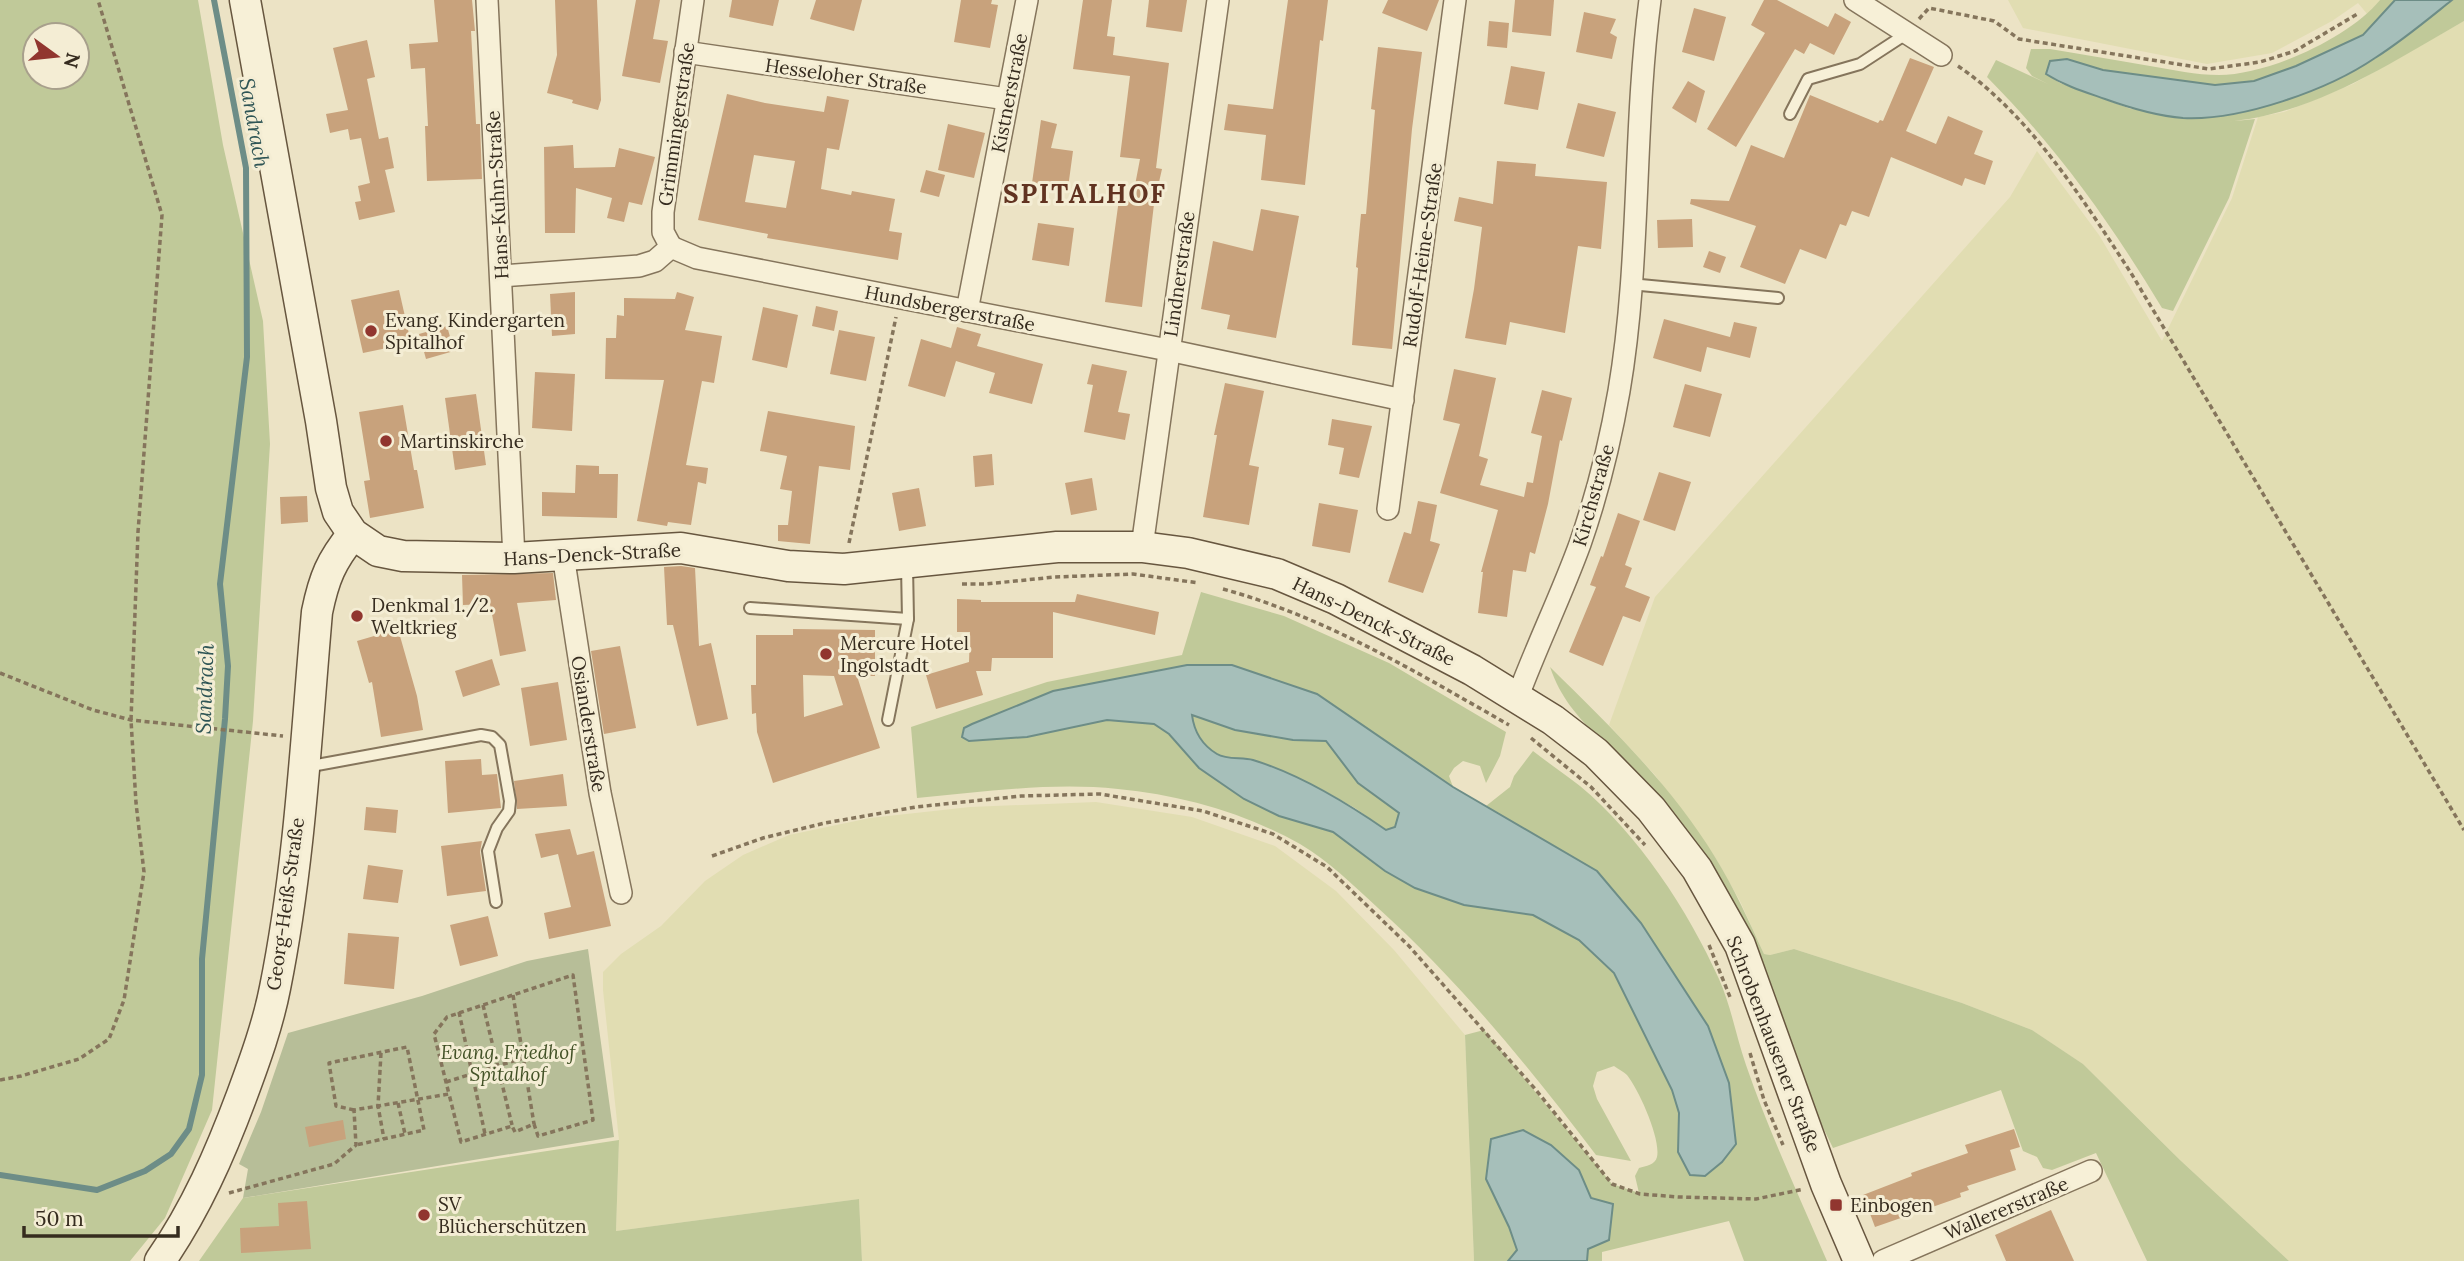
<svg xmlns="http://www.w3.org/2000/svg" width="2464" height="1261" viewBox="0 0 2464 1261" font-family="Lora,serif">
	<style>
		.farmland { fill: #e1ddb2 }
		.green { fill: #c0c999; fill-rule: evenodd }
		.cemetery { fill: #b7be98 }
		.water { fill: #a6bfba; stroke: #6d8d87; stroke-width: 2; fill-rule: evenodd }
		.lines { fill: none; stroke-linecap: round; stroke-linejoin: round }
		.stream { stroke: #6d8d87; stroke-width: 6 }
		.building { fill: #c8a27c; fill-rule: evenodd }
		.lane-casing { stroke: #85755c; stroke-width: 14 }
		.street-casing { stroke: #85755c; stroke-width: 24 }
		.secondary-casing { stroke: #67563f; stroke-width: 33 }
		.path { stroke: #85755c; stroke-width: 3.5; stroke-dasharray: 5 3.5; stroke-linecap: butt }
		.lane { stroke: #f7f0d7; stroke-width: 10 }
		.street { stroke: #f7f0d7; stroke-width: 21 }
		.secondary { stroke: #f7f0d7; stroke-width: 30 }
		.poi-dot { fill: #91362f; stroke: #f4edd4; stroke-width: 2.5 }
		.labels { text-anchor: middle; stroke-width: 6; stroke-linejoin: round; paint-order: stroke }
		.street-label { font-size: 19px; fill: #362c1f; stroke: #f4edd4 }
		.poi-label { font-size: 19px; fill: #362c1f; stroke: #f4edd4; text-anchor: start }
		.park-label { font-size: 19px; font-style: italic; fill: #435227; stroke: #f4edd4 }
		.water-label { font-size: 21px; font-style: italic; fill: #2f5555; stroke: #f4edd4 }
		.district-label { font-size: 26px; font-weight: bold; letter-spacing: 2px; fill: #613321; stroke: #f4edd4 }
	</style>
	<rect width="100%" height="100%" fill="#ece3c5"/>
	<g class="farmland">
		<polygon points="2008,0 2380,0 2368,15 2358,3 2332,21 2272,53 2207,64 2023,28"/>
		<polygon points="2464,21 2464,1261 2289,1261 2180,1160 2083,1064 2032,1030 1962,1003 1794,949 1770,955 1764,954 1740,901 1715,857 1655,775 1609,725 1655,597 2010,197 2037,151 2099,235 2162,341 2232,198 2258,117 2284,112 2353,84"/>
		<polygon points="1096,802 1192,817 1275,846 1336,891 1394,950 1465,1035 1474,1261 862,1261 859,1199 616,1231 619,1140 603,990 603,972 621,954 661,926 705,881 743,855 789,835 870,818 970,807"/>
	</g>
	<g class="green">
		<path d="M 0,0 L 198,0 L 223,145 L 263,321 L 270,444 L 253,721 L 212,1110 L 165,1218 L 130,1261 L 0,1261 ZM 35,35 L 77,35 L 77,77 L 35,77 Z"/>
		<path d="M 2380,0 L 2395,0 L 2363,35 L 2296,66 L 2254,81 L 2215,85 L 2148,77 L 2103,70 L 2067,59 L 2046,74 L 2060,83 L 2131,109 L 2237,114 L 2288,98 L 2344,77 L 2376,58 L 2452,0 L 2464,0 L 2464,21 C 2389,64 2313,115 2225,122 L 2255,119 L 2229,198 L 2173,311 L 2162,308 C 2110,222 2058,149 1987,77 L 1996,60 L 2048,84 L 2032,76 L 2026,68 L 2031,49 L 2050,49 C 2084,55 2117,60 2150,66 C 2173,70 2196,75 2219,75 C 2268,75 2349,38 2380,0 Z"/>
		<path d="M 1201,592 L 1284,616 L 1389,663 L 1506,732 L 1500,756 L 1486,783 L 1480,766 L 1463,761 L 1454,768 L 1449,776 L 1453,787 L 1317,694 L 1053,691 L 972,724 L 969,741 L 1027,737 L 1107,720 L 1154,724 L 1169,734 L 1199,768 L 1279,816 L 1333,832 L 1385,871 L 1464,905 L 1533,915 L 1579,940 L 1614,973 L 1672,1090 L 1679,1113 L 1678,1152 L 1708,1026 L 1641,923 L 1597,871 L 1486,806 L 1510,787 L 1514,776 L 1533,751 C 1548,763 1565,774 1580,786 C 1638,834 1688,910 1719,979 C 1731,1006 1736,1036 1746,1065 C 1769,1132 1799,1196 1827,1261 L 1744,1261 L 1729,1221 L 1602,1252 L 1602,1261 L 1474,1261 L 1465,1035 L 1484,1030 L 1612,1184 L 1639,1193 L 1635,1176 L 1639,1168 C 1646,1166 1655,1165 1657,1157 C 1661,1139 1639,1090 1627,1075 C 1624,1072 1618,1069 1614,1066 L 1597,1072 L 1593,1086 L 1597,1099 L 1631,1161 L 1596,1155 C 1530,1068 1459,981 1378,908 C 1353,885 1329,861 1300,844 C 1245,813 1181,795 1118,789 C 1051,782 983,792 917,798 L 911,727 L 1047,682 L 1182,655 Z"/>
		<path d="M 1550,667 C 1610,726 1671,785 1715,857 C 1734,888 1749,921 1764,954 L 1770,955 L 1794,949 L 1962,1003 L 2032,1030 L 2083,1064 L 2180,1160 L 2289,1261 L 2147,1261 L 2096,1153 L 2052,1170 L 2043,1168 L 2037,1157 L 2023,1151 L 2001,1090 L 1833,1148 L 1814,1109 L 1774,1005 L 1600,740 C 1577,715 1561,699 1550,667 Z"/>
		<path d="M 1192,714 C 1239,732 1275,739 1326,741 L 1358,783 L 1399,813 L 1395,827 L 1386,830 L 1355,808 L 1321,789 L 1252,760 L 1219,756 L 1206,746 L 1194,730 Z"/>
		<polygon points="619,1140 616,1231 859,1199 862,1261 199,1261 243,1198"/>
	</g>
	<polygon class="cemetery" points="588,949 614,1137 243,1198 248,1169 239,1164 261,1112 288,1033 422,996 527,961"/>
	<g class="water">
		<path d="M 2395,0 L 2452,0 C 2427,20 2402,41 2375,58 C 2328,90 2241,121 2183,118 C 2157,116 2130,108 2105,99 C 2085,92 2065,86 2046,74 L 2050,61 L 2067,59 L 2103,70 L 2215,85 L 2254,81 L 2296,66 L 2363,35 Z"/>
		<path d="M 1187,665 L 1232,665 L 1317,694 L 1453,787 L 1597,871 L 1641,923 L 1708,1026 L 1729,1083 L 1736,1144 L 1722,1162 L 1705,1176 L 1690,1175 L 1678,1152 L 1679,1113 L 1672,1090 L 1614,973 L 1579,940 L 1533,915 L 1464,905 L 1415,888 L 1385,871 L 1333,832 L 1279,816 L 1244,799 L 1199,768 L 1169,734 L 1154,724 L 1107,720 L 1027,737 L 969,741 L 962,737 L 964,728 L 972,724 L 1053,691 ZM 1192,715 L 1235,730 L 1293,740 L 1326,741 L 1358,783 L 1399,813 L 1395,827 L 1386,830 C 1347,803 1299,774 1253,760 C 1242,757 1227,760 1217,754 C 1202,745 1194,731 1192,715 Z"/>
		<polygon points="1523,1130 1551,1145 1579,1170 1591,1198 1613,1204 1609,1240 1588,1249 1587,1261 1508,1261 1517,1250 1509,1227 1486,1179 1491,1139"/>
	</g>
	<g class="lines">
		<polyline class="stream" points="0,1175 97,1190 145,1171 171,1154 189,1129 202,1075 202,959 225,719 228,666 220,584 247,357 246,168 214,0"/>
	</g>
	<g class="building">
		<polygon points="434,0 472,0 475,31 471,31 476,124 480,124 482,179 427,181 425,126 428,126 425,68 411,69 409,44 438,42"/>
		<polygon points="555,0 597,0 601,100 598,110 572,103 573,100 547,93 557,55"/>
		<polygon points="636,0 660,0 653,39 668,41 660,83 622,76"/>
		<polygon points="732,0 779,0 773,26 729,17"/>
		<polygon points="816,0 862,0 854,31 810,19"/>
		<polygon points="961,0 992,0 991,4 998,5 990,48 954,42"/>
		<polygon points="1083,0 1112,0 1107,36 1115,37 1113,55 1169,63 1156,168 1162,169 1154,204 1142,307 1105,302 1119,199 1132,201 1140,159 1120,157 1130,76 1073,69"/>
		<polygon points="1149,0 1187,0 1182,32 1146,27"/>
		<polygon points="1288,0 1328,0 1323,41 1320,40 1305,185 1261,180 1266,135 1224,130 1228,104 1273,109"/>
		<polygon points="1388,0 1439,0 1427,31 1382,13"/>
		<polygon points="1515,0 1554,0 1551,36 1512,32"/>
		<polygon points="1764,0 1777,0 1828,27 1835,13 1851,22 1834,55 1810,43 1804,54 1795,49 1736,147 1707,129 1765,33 1751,25"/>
		<polygon points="1694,8 1726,17 1714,61 1682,52"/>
		<polygon points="1584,12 1616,19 1610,33 1617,37 1612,59 1576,52"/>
		<polygon points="1489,21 1509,23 1507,48 1487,46"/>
		<polygon points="367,40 375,77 367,79 379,139 388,137 394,168 385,170 395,212 359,220 355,202 361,201 358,186 370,183 361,138 350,140 348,129 330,133 326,114 348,110 333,48"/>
		<polygon points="1378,47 1422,52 1412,129 1392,349 1352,345 1358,268 1356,267 1361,214 1366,214 1375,110 1371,109"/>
		<polygon points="1910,58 1934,67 1906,131 1936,144 1948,116 1983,131 1974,154 1993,161 1985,185 1965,178 1962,186 1891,157 1869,217 1852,211 1846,226 1840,224 1826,259 1800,249 1785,284 1740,267 1756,226 1690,204 1691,199 1729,201 1751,145 1784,158 1810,95 1878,123 1880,120 1883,121"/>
		<polygon points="1511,66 1545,72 1538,110 1504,104"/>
		<polygon points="1688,81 1705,91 1696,123 1672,108"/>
		<path d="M 727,94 L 765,103 L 824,112 L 827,96 L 849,100 L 839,150 L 827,148 L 821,189 L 851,195 L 852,191 L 895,199 L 889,231 L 902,233 L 898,260 L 767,238 L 768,234 L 698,220 ZM 754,155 L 795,161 L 786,208 L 745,202 Z"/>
		<polygon points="1578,103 1616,112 1604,157 1566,148"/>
		<polygon points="1041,120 1057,124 1051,148 1073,151 1068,188 1032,183"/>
		<polygon points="948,124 985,133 974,178 938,170"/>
		<polygon points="573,145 574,168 615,167 619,148 655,157 642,205 629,202 624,222 607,218 612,198 576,188 575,233 545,233 544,147"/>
		<polygon points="1497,161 1536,164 1535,176 1607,182 1601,249 1578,246 1565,333 1510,322 1506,345 1465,338 1474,289 1482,227 1454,221 1459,197 1493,204"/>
		<polygon points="926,170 945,175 939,197 920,192"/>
		<polygon points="1261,209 1299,216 1276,338 1227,329 1230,315 1201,309 1213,241 1253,251"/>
		<polygon points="1692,219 1693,247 1658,248 1657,220"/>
		<polygon points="1038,223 1074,228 1069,266 1032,260"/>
		<polygon points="1709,251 1726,257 1720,273 1703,267"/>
		<polygon points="399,290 411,343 363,353 351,300"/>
		<polygon points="575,292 575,334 552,336 550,294"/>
		<polygon points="677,292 694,297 685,330 722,336 714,383 702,381 686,465 708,468 706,484 698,482 691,525 668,522 667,526 637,521 664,380 605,379 606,338 616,338 617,315 624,316 624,298 675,299"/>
		<polygon points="816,306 838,311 834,331 812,326"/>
		<polygon points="763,307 798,315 787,368 752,360"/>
		<polygon points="1664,319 1730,337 1734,322 1757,327 1750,358 1707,347 1701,372 1653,358"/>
		<polygon points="447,326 454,351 426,359 419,334"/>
		<polygon points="957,327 981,334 977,346 1043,364 1032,404 989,393 995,373 956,361 945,397 908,386 921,339 951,348"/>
		<polygon points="839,330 875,337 866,381 830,374"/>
		<polygon points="1092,364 1127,371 1118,412 1130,414 1125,440 1084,432 1093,385 1087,384"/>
		<polygon points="1454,369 1496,378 1479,456 1488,459 1480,485 1524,497 1527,482 1533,483 1542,436 1531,433 1542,390 1572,398 1562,441 1560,440 1548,504 1535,554 1530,552 1526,572 1513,570 1507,617 1478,613 1483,572 1481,572 1498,510 1440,493 1460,424 1443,420"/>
		<polygon points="535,372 575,374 572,431 532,428"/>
		<polygon points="1225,383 1264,391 1249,465 1259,467 1249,525 1203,517 1217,435 1214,435"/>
		<polygon points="1685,384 1722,394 1710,437 1673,427"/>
		<polygon points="476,394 486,465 455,470 445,398"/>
		<polygon points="403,405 414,470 417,470 424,508 370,518 364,481 370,480 359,412"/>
		<polygon points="768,411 855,426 850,470 819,466 810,544 778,541 778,525 788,525 792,491 780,489 787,456 760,451"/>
		<polygon points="1332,419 1372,426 1359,478 1339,474 1344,448 1328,445"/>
		<polygon points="992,454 994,485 975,487 973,456"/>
		<polygon points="576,465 599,466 599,474 618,474 617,518 542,516 542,492 575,493"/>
		<polygon points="1659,472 1691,482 1675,531 1643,520"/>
		<polygon points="1092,478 1097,510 1071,515 1065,483"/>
		<polygon points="919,488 926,526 899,531 892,493"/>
		<polygon points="307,496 308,522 281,524 280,497"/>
		<polygon points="1418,501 1437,505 1430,541 1440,544 1423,593 1388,582 1404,532 1411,534"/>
		<polygon points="1319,503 1358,510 1350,553 1312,546"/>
		<polygon points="1618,513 1640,521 1625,565 1632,568 1625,587 1650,597 1640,622 1623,616 1603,666 1569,652 1596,587 1590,585 1601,556 1603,557"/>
		<polygon points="681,566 695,568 699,646 711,643 728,719 697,726 673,625 667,625 664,567"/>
		<polygon points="553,573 556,600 517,603 526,651 500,656 490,604 463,605 462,575"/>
		<polygon points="1077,594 1159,612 1155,635 1053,612 1053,658 992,658 991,671 976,671 983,695 936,709 926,675 969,662 970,632 957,632 957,599 981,600 981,602 1075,602"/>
		<polygon points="398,629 417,696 423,730 381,737 372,682 369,683 357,641"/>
		<path d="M 793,629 L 875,630 L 875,676 L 857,676 L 880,748 L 773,783 L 757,732 L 756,713 L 752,714 L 751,685 L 756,685 L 756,635 L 793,635 ZM 803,675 L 834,676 L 843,705 L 804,717 Z"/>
		<polygon points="620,646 636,728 604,734 591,651"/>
		<polygon points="492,659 500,685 463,697 455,671"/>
		<polygon points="558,682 567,740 530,746 521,688"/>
		<polygon points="481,759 482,775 497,774 501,808 448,813 445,761"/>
		<polygon points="563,774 567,806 517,809 514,781"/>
		<polygon points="366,807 398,810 396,833 364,830"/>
		<polygon points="570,829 577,855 594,851 611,926 549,939 544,913 571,907 558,854 541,858 535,834"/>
		<polygon points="482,841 480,852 486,891 447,896 441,846"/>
		<polygon points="368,865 403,870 398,903 363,899"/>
		<polygon points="488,916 498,956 460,966 450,925"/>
		<polygon points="348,933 399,937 394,989 344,984"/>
		<polygon points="343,1120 346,1139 309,1147 305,1127"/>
		<polygon points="2014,1129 2020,1147 2010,1150 2016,1170 1967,1186 1969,1190 1960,1193 1961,1197 1875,1227 1863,1195 1912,1176 1911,1173 1968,1153 1965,1145"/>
		<polygon points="307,1201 311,1249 241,1253 240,1228 279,1226 278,1203"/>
		<polygon points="2051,1210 2074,1261 2006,1261 1995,1235"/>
	</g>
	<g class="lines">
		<g class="lane-casing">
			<g id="lane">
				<polyline points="1790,114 1808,79 1860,64 1906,34"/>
				<polyline points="1630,284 1778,298"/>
				<polyline points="750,608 908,619"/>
				<polyline points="888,720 908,619 907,566"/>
				<polyline points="306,767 481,735 492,737 500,745 510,801 509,811 497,828 488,851 496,902"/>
			</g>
		</g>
		<g class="street-casing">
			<g id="street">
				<polyline points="487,0 514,558"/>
				<polyline points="1855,0 1941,55"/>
				<polyline points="685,52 1007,99"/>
				<polyline points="671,247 697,258 1168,350 1403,400"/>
				<polyline points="671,247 663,232 663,212 693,0"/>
				<polyline points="502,276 639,266 655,261 671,247"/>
				<polyline points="967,311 1027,0"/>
				<polyline points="1388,509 1455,0"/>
				<polyline points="1142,547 1218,0"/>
				<polyline points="563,555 600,793 621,893"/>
				<path d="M 1518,696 C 1537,645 1561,596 1580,544 C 1597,495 1610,443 1619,391 C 1641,262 1633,129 1650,0"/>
				<polyline points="1883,1261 2091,1171"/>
			</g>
		</g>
		<g class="secondary-casing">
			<g id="secondary">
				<polyline points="245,0 321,421 331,488 338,512 353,534 378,551 403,556 514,558 681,548 788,566 844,569 1057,547 1142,547 1188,553 1277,574 1336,599 1472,670 1553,720 1596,753 1651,809 1697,869 1740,945 1826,1184 1859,1261"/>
				<path d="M 160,1261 C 196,1209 220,1154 242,1095 C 255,1060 268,1024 275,988 C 300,864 306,737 317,612 C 324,578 331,561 353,534"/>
			</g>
		</g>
		<g class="path">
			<polyline points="1919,19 1929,8 1994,21 2019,39 2209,69 2260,62 2295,51 2359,13"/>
			<path d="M 1958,66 C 2030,115 2084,201 2131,273 L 2464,830"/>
			<polyline points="849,543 896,317"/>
			<polyline points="962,584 986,584 1055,577 1133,574 1199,583"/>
			<path d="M 1223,589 C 1325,617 1418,673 1509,725"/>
			<polyline points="0,673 93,710 131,720 283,736"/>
			<polyline points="1531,738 1591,787 1645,845"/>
			<polyline points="712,856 763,838 825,823 916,807 1021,796 1100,794 1203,811 1273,834 1327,867 1409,946 1536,1090 1612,1184 1640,1194 1679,1197 1756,1199 1804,1189"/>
			<polyline points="1709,945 1730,997"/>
			<polyline points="513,995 534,1124"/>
			<polyline points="483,1005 512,1125"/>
			<polyline points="459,1012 485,1134"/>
			<polyline points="381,1053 378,1106 384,1139"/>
			<polyline points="1750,1053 1764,1100 1783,1145"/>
			<polyline points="0,1080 21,1076 79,1059 109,1039 124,1000 144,872 136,803 131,720 138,532 162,215 98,0"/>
			<polyline points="446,1082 523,1058"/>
			<polyline points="398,1103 405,1134"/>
			<polyline points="354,1110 336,1106 329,1063 407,1047 424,1130 356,1145"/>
			<polyline points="229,1193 334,1164 356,1145 354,1110 449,1094 461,1142 512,1126 515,1132 534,1124 538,1136 593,1120 573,975 447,1017 434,1034 449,1094"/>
		</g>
		<use href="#lane" class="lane"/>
		<use href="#street" class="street"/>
		<use href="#secondary" class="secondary"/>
	</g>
	<g class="poi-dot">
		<circle cx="371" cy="331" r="7"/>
		<circle cx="386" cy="441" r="7"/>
		<circle cx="357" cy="616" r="7"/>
		<circle cx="826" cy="654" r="7"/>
		<rect x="1829" y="1198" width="14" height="14" rx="3.5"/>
		<circle cx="424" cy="1215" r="7"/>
	</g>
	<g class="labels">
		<g class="street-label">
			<text transform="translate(846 76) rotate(8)" y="7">Hesseloher Straße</text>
			<text transform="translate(1009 93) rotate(-79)" y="7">Kistnerstraße</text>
			<text transform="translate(676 124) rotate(-82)" y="7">Grimmingerstraße</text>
			<text transform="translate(497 195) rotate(-93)" y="7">Hans-Kuhn-Straße</text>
			<text transform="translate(1422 255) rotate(-82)" y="7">Rudolf-Heine-Straße</text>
			<text transform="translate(1179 274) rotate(-82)" y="7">Lindnerstraße</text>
			<text transform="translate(950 308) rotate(11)" y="7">Hundsbergerstraße</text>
			<text transform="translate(1593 495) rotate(-74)" y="7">Kirchstraße</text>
			<text transform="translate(592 554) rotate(-3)" y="7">Hans-Denck-Straße</text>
			<text transform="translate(1374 621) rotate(26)" y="7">Hans-Denck-Straße</text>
			<text transform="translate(589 724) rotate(81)" y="7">Osianderstraße</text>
			<text transform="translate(285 904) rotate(-82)" y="7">Georg-Heiß-Straße</text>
			<text transform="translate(1774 1044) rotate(69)" y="7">Schrobenhausener Straße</text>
			<text transform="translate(2006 1208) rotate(-23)" y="7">Wallererstraße</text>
		</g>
		<g class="poi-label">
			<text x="385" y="327">Evang. Kindergarten<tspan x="385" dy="22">Spitalhof</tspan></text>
			<text x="400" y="448">Martinskirche</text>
			<text x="371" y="612">Denkmal 1./2.<tspan x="371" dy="22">Weltkrieg</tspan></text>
			<text x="840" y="650">Mercure Hotel<tspan x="840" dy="22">Ingolstadt</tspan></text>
			<text x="438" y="1211">SV<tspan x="438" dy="22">Blücherschützen</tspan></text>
			<text x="1850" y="1212">Einbogen</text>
		</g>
		<g class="park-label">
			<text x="508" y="1059">Evang. Friedhof<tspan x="508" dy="22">Spitalhof</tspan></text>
		</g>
		<g class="water-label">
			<text transform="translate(254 123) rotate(80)" y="7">Sandrach</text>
			<text transform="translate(205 689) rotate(-88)" y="7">Sandrach</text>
		</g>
		<g class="district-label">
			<text x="1085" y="203">SPITALHOF</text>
		</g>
	</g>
	<g transform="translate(56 56) rotate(105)"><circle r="33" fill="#f4edd4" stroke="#a8a08c" stroke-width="2"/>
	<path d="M0-5L12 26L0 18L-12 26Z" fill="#91362f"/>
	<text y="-10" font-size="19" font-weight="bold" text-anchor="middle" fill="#362c1f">N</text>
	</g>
	<path d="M24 1226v10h154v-10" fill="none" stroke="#362c1f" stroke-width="3.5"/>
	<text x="35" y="1226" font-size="21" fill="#362c1f" stroke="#f4edd4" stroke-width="5" paint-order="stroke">50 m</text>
</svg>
